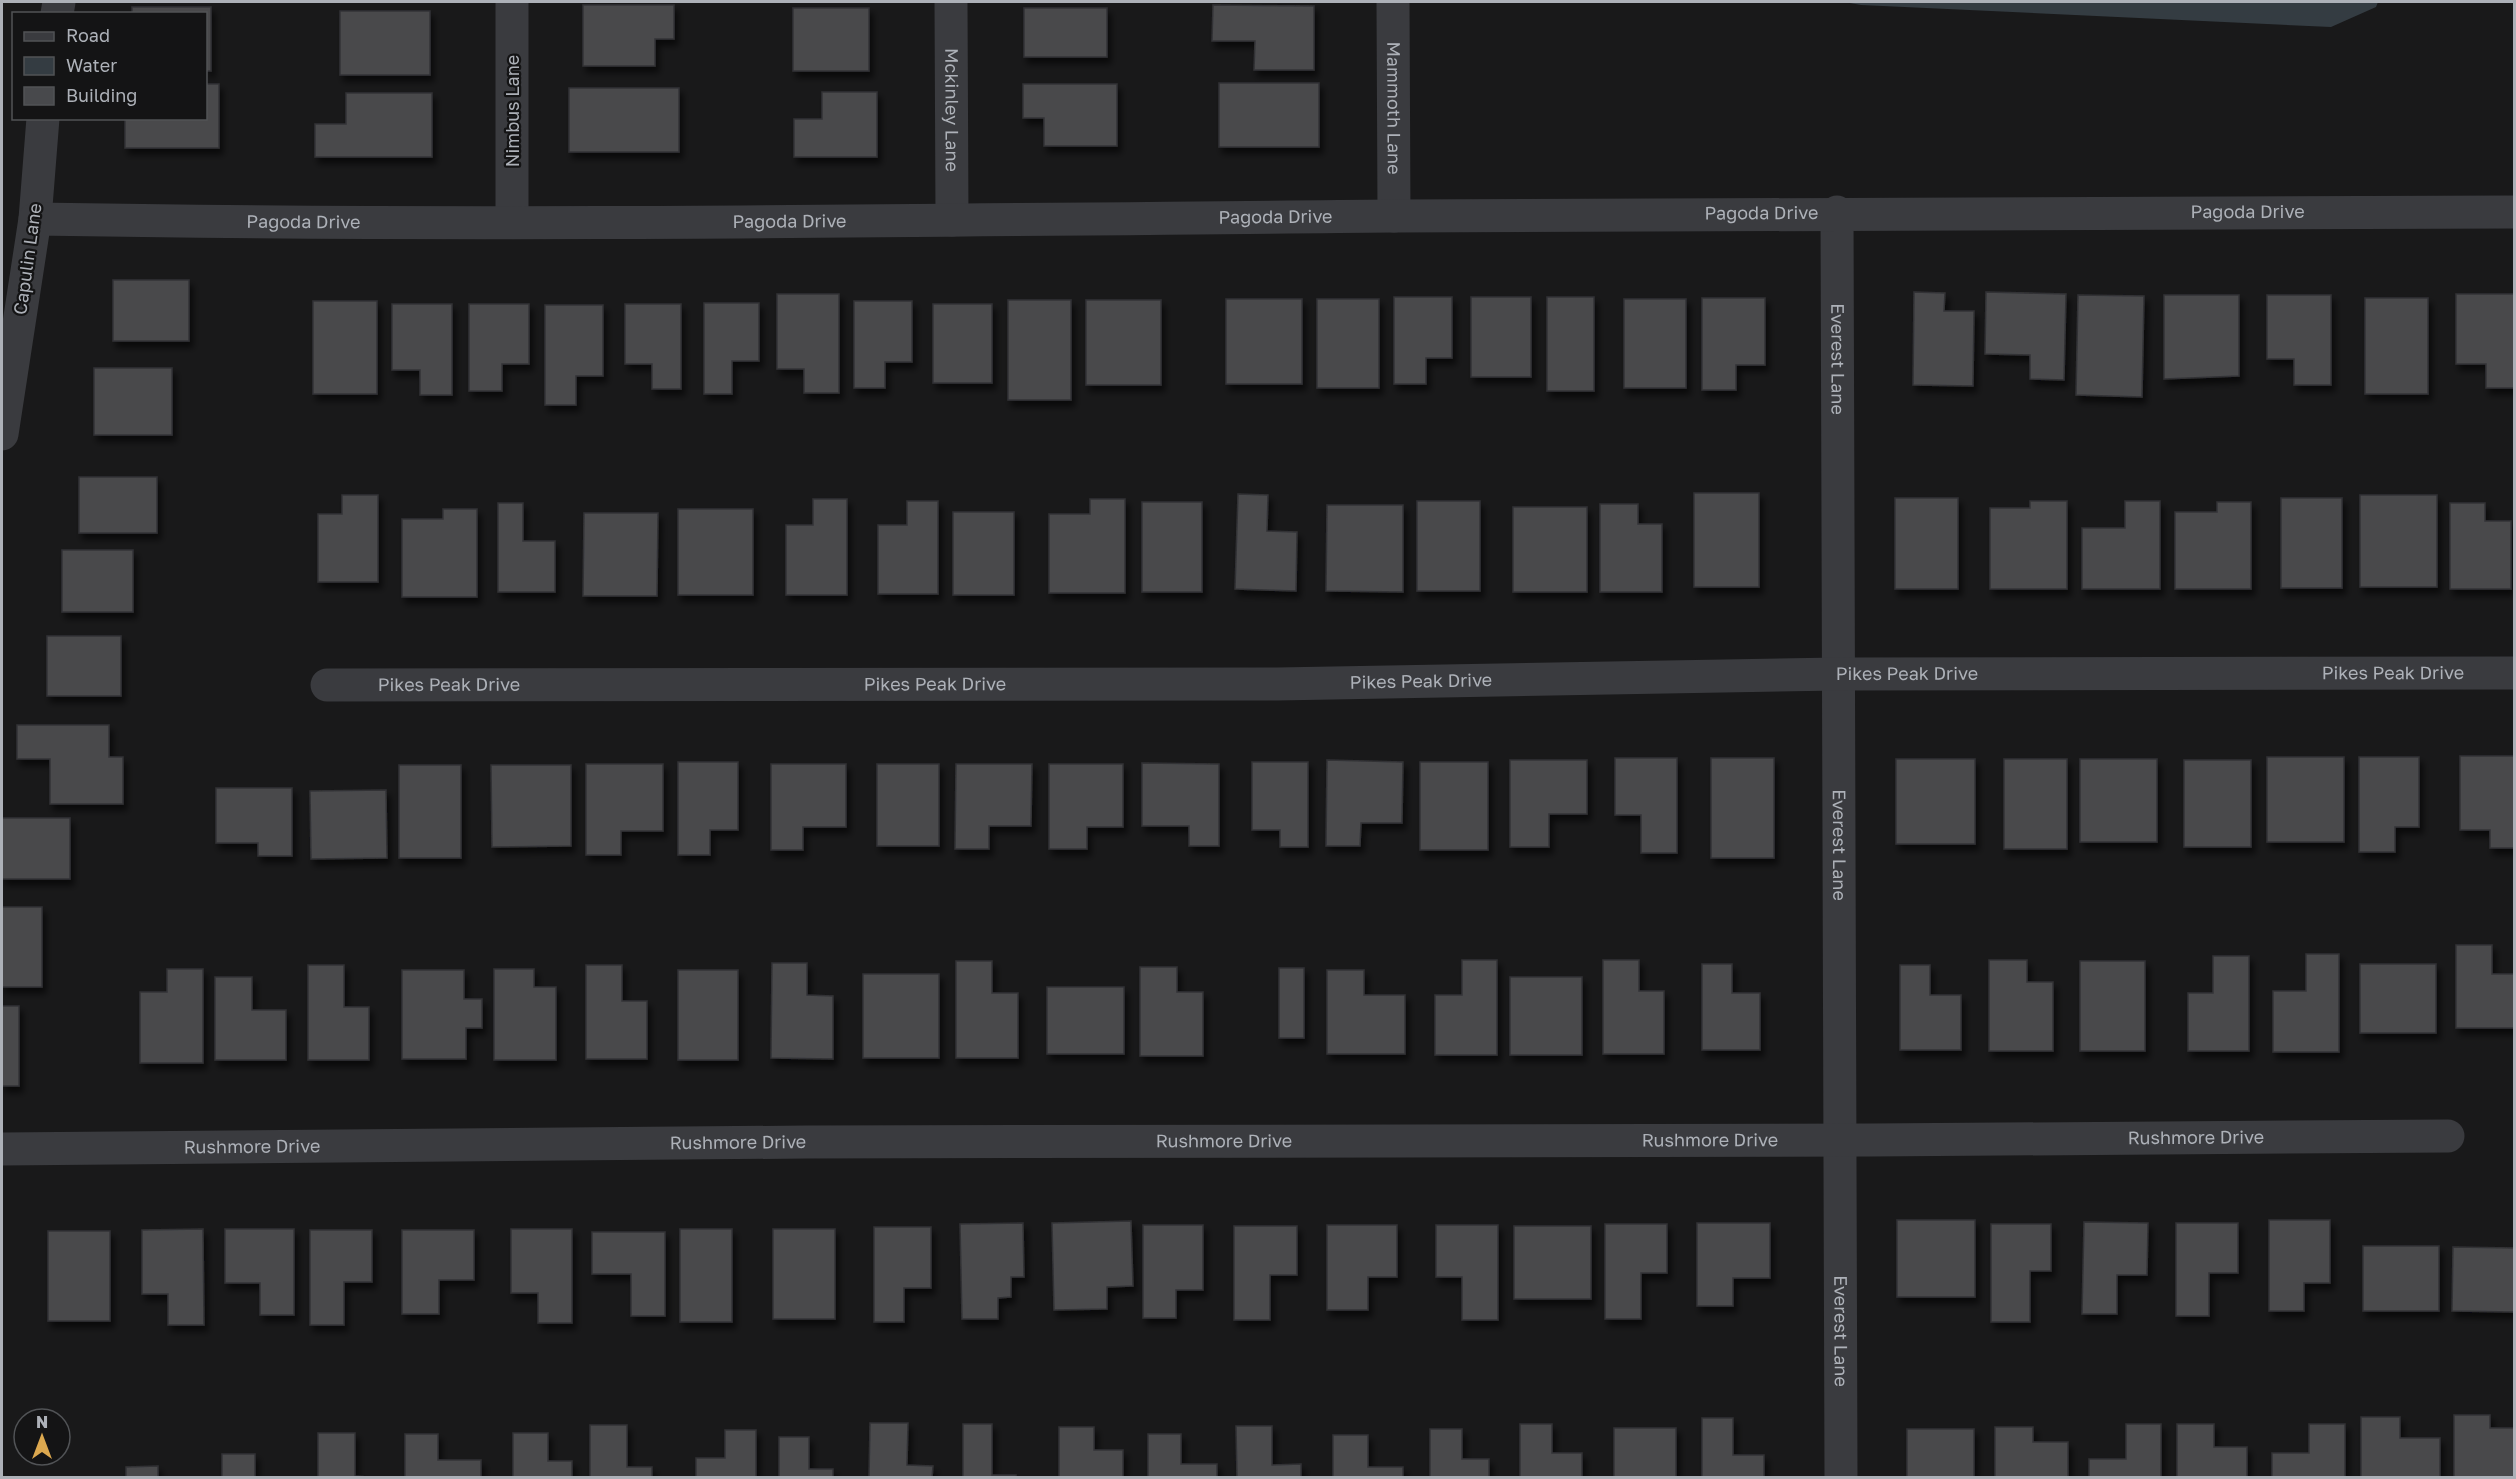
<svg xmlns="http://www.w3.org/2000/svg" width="2516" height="1479" viewBox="0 0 2516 1479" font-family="'Golos Text',sans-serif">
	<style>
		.water { fill: #343c42 }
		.building { fill: #48494c; stroke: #333336; stroke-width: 1.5; filter: url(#shadow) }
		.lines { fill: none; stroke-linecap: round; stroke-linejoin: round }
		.minor { stroke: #3a3b3f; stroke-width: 33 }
		.tertiary { stroke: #3a3b3f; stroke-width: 33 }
		.labels { text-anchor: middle; stroke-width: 4.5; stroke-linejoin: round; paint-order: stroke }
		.street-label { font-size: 18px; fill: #adb1b8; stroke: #141415 }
	</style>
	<defs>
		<filter id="shadow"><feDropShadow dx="3.5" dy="6" stdDeviation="3" flood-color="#0009"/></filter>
	</defs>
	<rect width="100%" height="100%" fill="#19191a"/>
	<polygon class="water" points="1844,2 2378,2 2376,7 2331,27 1861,5"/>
	<g class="building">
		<polygon points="583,5 674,5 674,39 655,39 655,66 583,66"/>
		<polygon points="1213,5 1314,6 1314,70 1254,70 1255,41 1212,41"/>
		<polygon points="132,7 211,7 211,71 206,71 206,14 132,14"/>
		<rect x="793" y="8" width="76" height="63"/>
		<rect x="1024" y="8" width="83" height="49"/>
		<rect x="340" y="11" width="90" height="64"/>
		<rect x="1219" y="83" width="100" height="64"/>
		<polygon points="206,84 219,84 219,148 125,148 125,118 206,118"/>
		<polygon points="1023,84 1117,84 1117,146 1044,146 1044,118 1023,118"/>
		<rect x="569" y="88" width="110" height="64"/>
		<polygon points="822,92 877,92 877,157 794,157 794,119 822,119"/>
		<polygon points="346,93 432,93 432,157 315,157 315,124 346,124"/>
		<rect x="113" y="280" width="76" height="61"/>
		<polygon points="1914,292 1945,293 1944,311 1974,311 1973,386 1913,385"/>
		<polygon points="1986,292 2066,294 2064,380 2030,379 2030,355 1985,354"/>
		<polygon points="777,294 839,294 839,393 804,393 804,369 777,369"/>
		<polygon points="2456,294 2514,294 2514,388 2486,388 2486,364 2456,364"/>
		<polygon points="2078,295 2144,296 2142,397 2076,395"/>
		<polygon points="2164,295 2239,295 2239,376 2164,379"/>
		<polygon points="2267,295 2331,295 2331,385 2294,385 2294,359 2267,359"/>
		<polygon points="1394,297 1452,297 1452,358 1426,358 1426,384 1394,384"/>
		<rect x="1471" y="297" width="60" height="80"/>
		<rect x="1547" y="297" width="47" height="94"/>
		<polygon points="1702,298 1765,298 1765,365 1736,365 1736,390 1702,390"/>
		<rect x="2365" y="298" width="63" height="96"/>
		<rect x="1226" y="299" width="76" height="85"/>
		<rect x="1317" y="299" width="62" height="89"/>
		<rect x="1624" y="299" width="62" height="89"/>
		<rect x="1008" y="300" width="63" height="100"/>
		<rect x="1086" y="300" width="75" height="85"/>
		<rect x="313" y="301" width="64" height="93"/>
		<polygon points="854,301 912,301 912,362 885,362 885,388 854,388"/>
		<polygon points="704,303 759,303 759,361 732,361 732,394 704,394"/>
		<polygon points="392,304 452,304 452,395 420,395 420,370 392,370"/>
		<polygon points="469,304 529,304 529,364 502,364 502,391 469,391"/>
		<polygon points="625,304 681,304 681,389 652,389 652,364 625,364"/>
		<rect x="933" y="304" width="59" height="79"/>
		<polygon points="545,305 603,305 603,376 576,376 576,405 545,405"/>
		<rect x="94" y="368" width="78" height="67"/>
		<rect x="79" y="477" width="78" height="56"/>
		<rect x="1694" y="493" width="65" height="94"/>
		<polygon points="1238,494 1268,495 1267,531 1297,532 1296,591 1235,589"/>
		<polygon points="342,495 378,495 378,582 318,582 318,514 342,514"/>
		<rect x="2360" y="495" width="77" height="92"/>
		<rect x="1895" y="498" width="63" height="91"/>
		<rect x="2281" y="498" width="61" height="90"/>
		<polygon points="813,499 847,499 847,595 786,595 786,525 813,525"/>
		<polygon points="1090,499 1125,499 1125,593 1049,593 1049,514 1090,514"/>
		<polygon points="907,501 938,501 938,594 878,594 878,525 907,525"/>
		<rect x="1417" y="501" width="63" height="90"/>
		<polygon points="2030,501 2067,501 2067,589 1990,589 1990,508 2030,508"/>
		<polygon points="2125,501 2160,501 2160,589 2082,589 2082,528 2125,528"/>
		<rect x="1142" y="502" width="60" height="90"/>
		<polygon points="2217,502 2251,502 2251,589 2175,589 2175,512 2217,512"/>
		<polygon points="498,503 523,503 523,541 555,541 555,592 498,592"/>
		<polygon points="2450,503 2485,503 2485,521 2511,521 2511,589 2450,589"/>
		<polygon points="1600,504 1638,504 1638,524 1662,524 1662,592 1600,592"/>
		<polygon points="1327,505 1403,505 1403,592 1326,591"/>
		<rect x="1513" y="507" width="74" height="85"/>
		<polygon points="443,509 477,509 477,597 402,597 402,519 443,519"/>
		<rect x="678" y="509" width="75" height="86"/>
		<rect x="953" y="512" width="61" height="83"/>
		<polygon points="584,513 658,513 657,596 583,596"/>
		<rect x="62" y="550" width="71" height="62"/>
		<rect x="47" y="636" width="74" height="60"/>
		<polygon points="17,725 109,725 109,757 123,757 123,804 50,804 50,759 17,759"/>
		<polygon points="2460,756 2514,756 2514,848 2490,848 2490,830 2460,830"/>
		<rect x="2267" y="757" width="77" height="85"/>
		<polygon points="2359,757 2419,757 2419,827 2395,827 2395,852 2359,852"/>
		<polygon points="1615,758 1677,758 1677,853 1641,853 1641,815 1615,815"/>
		<rect x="1711" y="758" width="63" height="100"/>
		<rect x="1896" y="759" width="79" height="85"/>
		<rect x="2004" y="759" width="63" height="90"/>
		<rect x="2080" y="759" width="77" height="83"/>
		<polygon points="1327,760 1403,762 1402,823 1361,823 1360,846 1326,846"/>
		<polygon points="1510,760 1587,760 1587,814 1549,814 1549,847 1510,847"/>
		<rect x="2184" y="760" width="67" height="87"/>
		<polygon points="678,762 738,762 738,830 710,830 710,855 678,855"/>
		<polygon points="1252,762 1308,762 1308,847 1280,847 1280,830 1252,830"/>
		<rect x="1420" y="762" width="68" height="88"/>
		<polygon points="1142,763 1219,764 1219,846 1189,846 1189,826 1142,826"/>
		<polygon points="586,764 663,764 663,831 621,831 621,855 586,855"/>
		<polygon points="771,764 846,764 846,827 803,827 803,850 771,850"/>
		<rect x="877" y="764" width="62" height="82"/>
		<polygon points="956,764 1032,764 1031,826 989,826 989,849 955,849"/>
		<polygon points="1049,764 1123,764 1123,827 1087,827 1087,849 1049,849"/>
		<rect x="399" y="765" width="62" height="93"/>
		<polygon points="491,765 571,765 571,846 492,847"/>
		<polygon points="216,788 292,788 292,856 258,856 258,843 216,843"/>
		<polygon points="386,790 387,858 311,859 310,791"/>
		<rect x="2" y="818" width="68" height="61"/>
		<rect x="2" y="907" width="40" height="80"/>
		<polygon points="2456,945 2492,945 2492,974 2514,974 2514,1028 2456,1028"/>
		<polygon points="2306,954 2339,954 2339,1052 2273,1052 2273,991 2306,991"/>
		<polygon points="2213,956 2249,956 2249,1051 2188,1051 2188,993 2213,993"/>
		<polygon points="1462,960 1497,960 1497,1055 1435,1055 1435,995 1462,995"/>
		<polygon points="1603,960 1639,960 1639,991 1664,991 1664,1054 1603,1054"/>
		<polygon points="1989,960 2027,960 2027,982 2053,982 2053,1051 1989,1051"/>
		<polygon points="956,961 992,961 992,993 1018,993 1018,1058 956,1058"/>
		<rect x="2080" y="961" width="65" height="90"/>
		<polygon points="772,963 807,963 807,995 833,996 833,1059 771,1058"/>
		<polygon points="1702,964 1732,964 1732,993 1760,993 1760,1050 1702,1050"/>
		<rect x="2360" y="964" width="76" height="69"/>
		<polygon points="308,965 344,965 344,1007 369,1007 369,1060 308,1060"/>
		<polygon points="586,965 622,965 622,1001 647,1001 647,1059 586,1059"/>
		<polygon points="1900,965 1930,965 1930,995 1961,995 1961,1050 1900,1050"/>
		<polygon points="1140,967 1177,967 1177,992 1203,992 1203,1056 1140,1056"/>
		<rect x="1279" y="968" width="25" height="70"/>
		<polygon points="167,969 203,969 203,1063 140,1063 140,992 167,992"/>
		<polygon points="494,969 534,969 534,987 556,987 556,1060 494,1060"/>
		<polygon points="402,970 464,970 464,999 482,999 482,1028 466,1028 466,1059 402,1059"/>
		<rect x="678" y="970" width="60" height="90"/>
		<polygon points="1327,970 1364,970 1364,995 1405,995 1405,1054 1327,1054"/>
		<rect x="863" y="974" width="76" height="84"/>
		<polygon points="215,977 252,977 252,1010 286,1010 286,1060 215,1060"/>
		<rect x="1510" y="977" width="72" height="78"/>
		<rect x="1047" y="987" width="77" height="67"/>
		<rect x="2" y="1006" width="17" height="80"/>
		<rect x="1897" y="1220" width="78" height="77"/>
		<polygon points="2269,1220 2330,1220 2330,1283 2304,1283 2304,1311 2269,1311"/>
		<polygon points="1131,1221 1133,1286 1107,1287 1107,1309 1054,1310 1052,1223"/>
		<polygon points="2084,1222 2148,1223 2147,1275 2117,1275 2117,1314 2082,1314"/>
		<polygon points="1023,1223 1024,1277 1011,1277 1011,1297 998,1298 998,1319 962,1319 960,1224"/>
		<polygon points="1697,1223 1770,1223 1770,1278 1733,1278 1733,1306 1697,1306"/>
		<polygon points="2176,1223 2238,1223 2238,1273 2209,1273 2209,1316 2176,1316"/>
		<polygon points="1605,1224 1667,1224 1667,1273 1641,1273 1641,1319 1605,1319"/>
		<polygon points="1991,1224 2051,1224 2051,1271 2030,1271 2030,1322 1991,1322"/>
		<polygon points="1143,1225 1203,1225 1203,1290 1176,1290 1176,1318 1143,1318"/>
		<polygon points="1327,1225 1397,1225 1397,1277 1368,1277 1368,1310 1327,1310"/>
		<polygon points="1436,1225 1498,1225 1498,1320 1462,1320 1462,1277 1436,1277"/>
		<polygon points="1234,1226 1297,1226 1297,1275 1270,1275 1270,1320 1234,1320"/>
		<rect x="1514" y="1226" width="77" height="73"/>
		<polygon points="874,1227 931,1227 931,1288 904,1288 904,1322 874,1322"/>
		<polygon points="203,1229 204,1325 168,1325 168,1294 142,1294 142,1230"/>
		<polygon points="225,1229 294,1229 294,1315 260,1315 260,1283 225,1283"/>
		<polygon points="511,1229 572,1229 572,1323 538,1323 538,1293 511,1293"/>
		<rect x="680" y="1229" width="52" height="93"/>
		<rect x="773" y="1229" width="62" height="90"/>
		<polygon points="310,1230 372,1230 372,1282 344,1282 344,1325 310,1325"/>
		<polygon points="402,1230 474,1230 474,1280 439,1280 439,1314 402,1314"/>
		<rect x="48" y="1231" width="62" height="90"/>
		<polygon points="592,1232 665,1232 665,1316 631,1316 631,1274 592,1274"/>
		<rect x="2363" y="1246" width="76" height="65"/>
		<polygon points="2453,1247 2514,1248 2514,1312 2452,1311"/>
		<polygon points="2454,1415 2490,1415 2490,1428 2514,1428 2514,1478 2454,1478"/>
		<polygon points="2361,1417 2400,1417 2400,1438 2440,1438 2440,1478 2361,1478"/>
		<polygon points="1702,1418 1733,1418 1733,1455 1764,1455 1764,1478 1702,1478"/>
		<polygon points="870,1423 908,1423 907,1465 933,1466 932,1478 869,1478"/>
		<polygon points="963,1424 992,1424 992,1475 1016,1475 1016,1478 963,1478"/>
		<polygon points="1520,1424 1552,1424 1552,1453 1582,1453 1582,1478 1520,1478"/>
		<polygon points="2126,1424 2161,1424 2161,1478 2089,1478 2089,1459 2126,1459"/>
		<polygon points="2177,1424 2214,1424 2214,1447 2247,1447 2247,1478 2177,1478"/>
		<polygon points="2309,1424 2345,1424 2345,1478 2272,1478 2272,1453 2309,1453"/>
		<polygon points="590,1425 627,1425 627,1467 652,1467 652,1478 590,1478"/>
		<polygon points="1236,1426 1272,1426 1272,1465 1301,1464 1301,1478 1237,1478"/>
		<polygon points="1059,1427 1094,1427 1094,1450 1123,1450 1123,1478 1059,1478"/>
		<polygon points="1995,1427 2033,1427 2033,1442 2068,1442 2068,1478 1995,1478"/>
		<rect x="1614" y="1428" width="62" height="50"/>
		<polygon points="1430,1429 1462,1429 1462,1459 1489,1459 1489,1478 1430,1478"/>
		<rect x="1907" y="1429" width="67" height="49"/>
		<polygon points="725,1430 756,1430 756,1478 696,1478 696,1458 725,1458"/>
		<polygon points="318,1433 355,1433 355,1476 382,1478 318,1478"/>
		<polygon points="513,1433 548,1433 548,1461 572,1461 572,1478 513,1478"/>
		<polygon points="405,1434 438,1434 438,1460 481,1460 481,1478 405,1478"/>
		<polygon points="1148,1434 1181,1434 1181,1464 1217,1464 1217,1478 1148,1478"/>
		<polygon points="1333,1435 1368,1435 1368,1467 1403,1467 1403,1478 1333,1478"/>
		<polygon points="779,1437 809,1437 809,1469 833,1469 833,1478 779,1478"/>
		<rect x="222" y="1454" width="33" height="24"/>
		<polygon points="158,1466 158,1478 126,1478 126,1467"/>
	</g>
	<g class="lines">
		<g class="minor">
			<path id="s1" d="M 951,2 L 952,220"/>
			<path id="s2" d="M 1393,2 L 1394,216"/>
			<polyline points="57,14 59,2"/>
			<path id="s3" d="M 1837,212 L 1841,1478"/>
			<polyline points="35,219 43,118"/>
			<polyline points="512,221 512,2"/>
			<path id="s4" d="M 327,685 L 1277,684 L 1838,674 L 2514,673"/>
			<path id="s5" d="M 2,1149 L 807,1142 L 1871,1140 L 2448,1136"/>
		</g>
		<path class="tertiary" id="s6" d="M 2,434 L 35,219 C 488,227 941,220 1393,216 C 1767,212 2141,212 2514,212"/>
	</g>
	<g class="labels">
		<g class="street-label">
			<text dy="6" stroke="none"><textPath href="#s2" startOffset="106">Mammoth Lane</textPath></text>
			<text transform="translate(513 111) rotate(-90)" y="6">Nimbus Lane</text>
			<text dy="6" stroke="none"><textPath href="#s1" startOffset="108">Mckinley Lane</textPath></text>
			<text dy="6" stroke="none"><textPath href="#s6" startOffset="2430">Pagoda Drive</textPath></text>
			<text dy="6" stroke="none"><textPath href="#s6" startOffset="1944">Pagoda Drive</textPath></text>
			<text dy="6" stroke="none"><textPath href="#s6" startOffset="1458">Pagoda Drive</textPath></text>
			<text dy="6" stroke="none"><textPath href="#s6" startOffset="972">Pagoda Drive</textPath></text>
			<text dy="6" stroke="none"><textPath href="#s6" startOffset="486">Pagoda Drive</textPath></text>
			<text transform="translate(28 259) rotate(-82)" y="6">Capulin Lane</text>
			<text dy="6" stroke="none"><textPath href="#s3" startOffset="147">Everest Lane</textPath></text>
			<text dy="6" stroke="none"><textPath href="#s4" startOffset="2066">Pikes Peak Drive</textPath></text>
			<text dy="6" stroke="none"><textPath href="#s4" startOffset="1580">Pikes Peak Drive</textPath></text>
			<text dy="6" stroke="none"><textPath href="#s4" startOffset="1094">Pikes Peak Drive</textPath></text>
			<text dy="6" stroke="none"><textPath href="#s4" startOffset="122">Pikes Peak Drive</textPath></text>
			<text dy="6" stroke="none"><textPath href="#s4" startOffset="608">Pikes Peak Drive</textPath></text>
			<text dy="6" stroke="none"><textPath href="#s3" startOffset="633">Everest Lane</textPath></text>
			<text dy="6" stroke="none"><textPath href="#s5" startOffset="2194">Rushmore Drive</textPath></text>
			<text dy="6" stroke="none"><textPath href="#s5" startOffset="1708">Rushmore Drive</textPath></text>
			<text dy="6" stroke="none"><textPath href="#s5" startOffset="1222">Rushmore Drive</textPath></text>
			<text dy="6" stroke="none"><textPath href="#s5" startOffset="736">Rushmore Drive</textPath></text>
			<text dy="6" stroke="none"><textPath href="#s5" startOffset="250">Rushmore Drive</textPath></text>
			<text dy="6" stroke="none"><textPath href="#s3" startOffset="1119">Everest Lane</textPath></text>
		</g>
	</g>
	<rect width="2516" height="1479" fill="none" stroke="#adb1b8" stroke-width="6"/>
	<rect x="12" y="12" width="195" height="108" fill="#141415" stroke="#515356" stroke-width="1.5"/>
	<rect x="24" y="32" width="30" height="9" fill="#3a3b3f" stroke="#515356" stroke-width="1.5"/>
	<text x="66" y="42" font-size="18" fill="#adb1b8">Road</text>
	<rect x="24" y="57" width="30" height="18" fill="#343c42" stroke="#515356" stroke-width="1.5"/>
	<text x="66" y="72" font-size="18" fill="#adb1b8">Water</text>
	<rect x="24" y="87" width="30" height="18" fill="#48494c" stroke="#515356" stroke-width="1.5"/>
	<text x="66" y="102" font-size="18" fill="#adb1b8">Building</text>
	<g transform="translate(42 1437)"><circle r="28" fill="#141415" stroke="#515356" stroke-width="1.5"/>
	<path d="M0-4.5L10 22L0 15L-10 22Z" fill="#dca84f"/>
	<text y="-9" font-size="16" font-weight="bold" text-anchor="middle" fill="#adb1b8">N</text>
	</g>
</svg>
